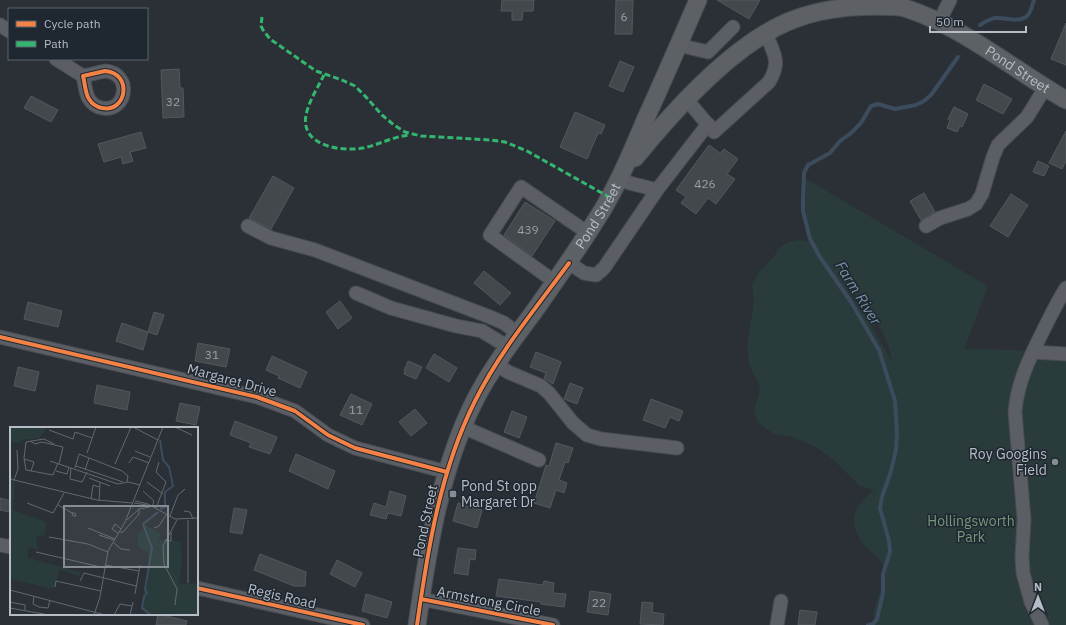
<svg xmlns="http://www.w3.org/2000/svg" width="1066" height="625" viewBox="0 0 1066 625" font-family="'IBM Plex Sans',sans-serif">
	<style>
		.green { fill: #293b3b; fill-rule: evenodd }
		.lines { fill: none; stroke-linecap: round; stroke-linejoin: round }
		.stream { stroke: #3c4c5d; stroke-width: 4 }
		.building { fill: #43484c; stroke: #53585d }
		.minor-casing { stroke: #494c51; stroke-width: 15 }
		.major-casing { stroke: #484d53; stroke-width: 19 }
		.minor { stroke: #5b5e64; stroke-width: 13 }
		.major { stroke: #5d6166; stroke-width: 17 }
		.quiet { stroke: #33b770; stroke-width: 3; stroke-dasharray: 6 3; stroke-linecap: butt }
		.cycleway-casing { stroke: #1f2730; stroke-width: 6 }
		.cycleway { stroke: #f48246; stroke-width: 4 }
		.poi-dot { fill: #858c94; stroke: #1f2730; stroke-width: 1.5 }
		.labels { text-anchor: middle; stroke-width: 3; stroke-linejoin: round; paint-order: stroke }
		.number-label { font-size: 12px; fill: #99a0a8 }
		.street-label { font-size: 14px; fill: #b6bdc6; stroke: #1f2730 }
		.poi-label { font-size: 14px; fill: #b6bdc6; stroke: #1f2730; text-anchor: end }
		.park-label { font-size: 14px; fill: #76997c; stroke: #1f2730 }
		.water-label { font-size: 15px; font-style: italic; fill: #7a90a6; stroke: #1f2730 }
		.inset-river { fill: none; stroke: #3c4c5d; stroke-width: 2 }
		.inset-road { fill: none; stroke: #626870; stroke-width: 1 }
		.view { fill: #858c94; fill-opacity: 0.15; stroke: #858c94; stroke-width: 2 }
		.inset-edge { fill: none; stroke: #b6bdc6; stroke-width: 2 }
	</style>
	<rect width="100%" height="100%" fill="#2a3036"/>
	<path class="green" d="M 803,177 L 988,286 L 964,349 L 1066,351 L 1066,625 L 874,625 C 874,619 873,612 875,607 C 878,594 885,584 884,571 C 883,561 875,556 868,549 C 863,545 860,540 857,534 C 848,514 859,503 874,490 L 860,486 L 831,458 L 816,447 L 792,437 L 774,434 L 757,422 L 754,409 L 758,397 L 760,385 L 753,374 L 749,362 L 747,346 L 754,301 L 752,284 L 759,272 L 771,260 L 781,246 L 788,242 L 799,240 L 811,242 C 804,222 799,198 803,177 ZM 845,286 C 850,289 854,294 859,299 C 875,317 889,338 892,362 L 863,311 Z"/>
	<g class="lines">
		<g class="stream">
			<path d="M 980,25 C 985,22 989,19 995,18 C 1004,17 1017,23 1026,17 C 1031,13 1032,6 1034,0"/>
			<polyline points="868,625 873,624 877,619 883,593 883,574 890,552 889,541 880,508 882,497 891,471 896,450 897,434 895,401 879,350 851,302 820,257 810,239 803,211 803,200 804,173 808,165 830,153 840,141 851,133 861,123 871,106 878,104 895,109 916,105 924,101 931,95 958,57"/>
		</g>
	</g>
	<g class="building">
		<polygon points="502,0 534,0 533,11 523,11 522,20 512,20 512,11 501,11"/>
		<polygon points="616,0 633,0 632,34 615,34"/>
		<polygon points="717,0 760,0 749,19"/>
		<polygon points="1066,23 1066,65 1051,59"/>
		<polygon points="620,61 634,67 623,92 609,86"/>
		<polygon points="179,69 180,88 183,88 184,117 163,118 161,70"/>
		<polygon points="984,84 1012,99 1003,114 976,100"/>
		<polygon points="31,96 58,110 51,122 24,108"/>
		<polygon points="954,107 968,114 962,127 960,126 957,132 947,128 950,120 948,119"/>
		<polygon points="575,112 605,125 601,134 598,133 587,159 560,147"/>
		<polygon points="1066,131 1066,161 1062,169 1049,163"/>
		<polygon points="141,132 146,148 130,152 133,161 123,164 121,157 104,162 98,144"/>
		<polygon points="709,145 720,153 724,149 738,159 727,174 735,179 716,204 708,198 696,214 681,203 686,197 676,190"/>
		<polygon points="1038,161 1049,166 1044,176 1033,172"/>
		<polygon points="273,176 294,188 271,229 249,218"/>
		<polygon points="924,193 935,212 921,220 910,201"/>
		<polygon points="1011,194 1028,205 1008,237 990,226"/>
		<polygon points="525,202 555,221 532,256 504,235"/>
		<polygon points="484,271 511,293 500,305 474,283"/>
		<polygon points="340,301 352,318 338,329 326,312"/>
		<polygon points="28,302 62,311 58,327 24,319"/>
		<polygon points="154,312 164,315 157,335 148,332"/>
		<polygon points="122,323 148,332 143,350 116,341"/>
		<polygon points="198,343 230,349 226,367 195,361"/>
		<polygon points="536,352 561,362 553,384 544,378 546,373 530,367"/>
		<polygon points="434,354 457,368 449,382 426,368"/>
		<polygon points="272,356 307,372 300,388 278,378 279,376 266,370"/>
		<polygon points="408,361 422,367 416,379 404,374 405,372 404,371"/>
		<polygon points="18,367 39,372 35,391 14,386"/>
		<polygon points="570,383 583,388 577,404 564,399"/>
		<polygon points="97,385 130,392 127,410 94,403"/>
		<polygon points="351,394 372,404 362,425 340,415"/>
		<polygon points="651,399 683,411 679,421 670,417 665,428 643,420"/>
		<polygon points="180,403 200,407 196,425 176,421"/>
		<polygon points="415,409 427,423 411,436 399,422"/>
		<polygon points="512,411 527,417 519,438 504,432"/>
		<polygon points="235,421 277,437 270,454 249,447 251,443 230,435"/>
		<polygon points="556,443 573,448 568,463 565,462 559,480 567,483 564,493 556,490 550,508 534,503 546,465 549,466"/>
		<polygon points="296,454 335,471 328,489 289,471"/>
		<polygon points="390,491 406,496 401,516 388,513 386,519 370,515 374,503 386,507"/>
		<polygon points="0,498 11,501 10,512 0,510"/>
		<polygon points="458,503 482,510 477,528 453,521"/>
		<polygon points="234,508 247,510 242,534 230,532"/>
		<polygon points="458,548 476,550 475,560 470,559 468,575 454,573"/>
		<polygon points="260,554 306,572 305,586 294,586 254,570"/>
		<polygon points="337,560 362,573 355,587 330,574"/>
		<polygon points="499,579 543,585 544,581 554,583 553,593 566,594 564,607 541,604 541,602 496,596"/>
		<polygon points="590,591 611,594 608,615 587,612"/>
		<polygon points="366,594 392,602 387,618 362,611"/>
		<polygon points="642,602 653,603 652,612 664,614 663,625 640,624"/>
		<polygon points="800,610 817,612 815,625 798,625"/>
		<polygon points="158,614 187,621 186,625 156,625"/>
	</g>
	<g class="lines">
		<g class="minor-casing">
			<g id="minor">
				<polyline points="939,22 950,0"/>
				<polyline points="0,25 9,31"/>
				<polyline points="678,45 708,52 733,27"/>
				<polyline points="56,59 83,76"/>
				<path d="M 105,71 C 133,73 127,113 102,108 C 97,107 92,104 89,99 C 85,93 85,83 83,76 Z"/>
				<path d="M 687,100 L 714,132 L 769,82 C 782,60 773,54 766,33"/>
				<polyline points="618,180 657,190"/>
				<polyline points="248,226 271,238 315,250 490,317 504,323 518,334"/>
				<polyline points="926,226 940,218 968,209 976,204 982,194 993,157 998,145 1027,117 1045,88"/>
				<polyline points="569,263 584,273 596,275 604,268 657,190 708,124"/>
				<polyline points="555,282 490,235 521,187 588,233"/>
				<polyline points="356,293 391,308 456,326 482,331 508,347"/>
				<polyline points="0,337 257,397 295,411 328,435 355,448 447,472"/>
				<polyline points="1033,352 1066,354"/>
				<polyline points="496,364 508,372 541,386 549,393 573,423 587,435 601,439 677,448"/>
				<polyline points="463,427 539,460"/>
				<polyline points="0,545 11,547"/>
				<polyline points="197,588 363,625"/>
				<polyline points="421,599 553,625"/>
				<polyline points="777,625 781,601"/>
				<path d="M 1042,625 L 1031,602 L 1023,573 L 1022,557 L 1024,519 L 1015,412 C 1017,383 1030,357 1043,331 C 1050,317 1057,302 1066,288"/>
			</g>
		</g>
		<g class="major-casing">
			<g id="major">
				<path id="s1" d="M 894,5 C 955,20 1012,69 1066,100"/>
				<path d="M 635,158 C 674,110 737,40 795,19 C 830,6 867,5 903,7"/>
				<path id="s2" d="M 417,625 C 428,548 440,470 475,400 C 491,369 512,341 533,313 C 557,279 581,245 603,209 C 620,180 633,149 646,118 C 664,79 681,39 698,0"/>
			</g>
		</g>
		<use href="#minor" class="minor"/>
		<use href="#major" class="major"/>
		<g class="quiet">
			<polyline points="262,17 261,26 263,30 270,39 316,71 342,80 355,86 366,97 382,115 394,125 405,132 421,136 491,140 505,142 527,151 609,197"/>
			<path d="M 324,75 C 318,87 309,101 306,115 C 300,146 341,152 363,148 C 379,145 394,136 410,135"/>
		</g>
		<g class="cycleway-casing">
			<g id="cycleway">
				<path d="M 105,71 C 133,73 127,113 102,108 C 97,107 92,104 89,99 C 85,93 85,83 83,76 Z"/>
				<polyline points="0,337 257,397 295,411 328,435 355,448 447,472"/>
				<polyline points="197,588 363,625"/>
				<polyline points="421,599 553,625"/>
				<path d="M 417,625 C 428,548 440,471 475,401 C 500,351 536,308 569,263"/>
			</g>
		</g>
		<use href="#cycleway" class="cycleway"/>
	</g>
	<g class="poi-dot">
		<circle cx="1055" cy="462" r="4"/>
		<rect x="449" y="490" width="8" height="8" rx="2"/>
	</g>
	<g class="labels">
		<g class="number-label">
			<text x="624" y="21">6</text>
			<text x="173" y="106">32</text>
			<text x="705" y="188">426</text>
			<text x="528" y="234">439</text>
			<text x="212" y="359">31</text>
			<text x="356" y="414">11</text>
			<text x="599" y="607">22</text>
		</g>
		<g class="street-label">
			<text dy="5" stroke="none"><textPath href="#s1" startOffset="140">Pond Street</textPath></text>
			<text dy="5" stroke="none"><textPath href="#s2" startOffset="455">Pond Street</textPath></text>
			<text transform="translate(232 380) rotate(15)" y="5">Margaret Drive</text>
			<text transform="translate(425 521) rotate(-78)" y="5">Pond Street</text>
			<text transform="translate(282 596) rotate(13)" y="5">Regis Road</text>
			<text transform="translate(489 601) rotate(11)" y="5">Armstrong Circle</text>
		</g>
		<g class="poi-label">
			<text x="1047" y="459">Roy Googins<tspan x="1047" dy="16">Field</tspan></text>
			<text x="461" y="491" text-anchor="start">Pond St opp<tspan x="461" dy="16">Margaret Dr</tspan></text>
		</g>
		<g class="park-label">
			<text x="971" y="526">Hollingsworth<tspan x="971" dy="16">Park</tspan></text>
		</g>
		<g class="water-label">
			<text transform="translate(858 293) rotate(58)" y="5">Farm River</text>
		</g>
	</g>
	<g transform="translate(10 427)">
		<rect width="188" height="188" fill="#2a3036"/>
		<path d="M 0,0 L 37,0 L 30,11 L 11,13 L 10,16 L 0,15 ZM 0,45 L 5,55 L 3,83 L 36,95 L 35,108 L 26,110 L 28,123 L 19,120 L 18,131 L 71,145 L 70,150 L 50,142 L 44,162 L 0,152 ZM 169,95 L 172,136 L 169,156 L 188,157 L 188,188 L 136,186 L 133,183 L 133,168 L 140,135 L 137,130 L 139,127 L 128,120 L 127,107 L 133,103 L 132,96 L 151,107 L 148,113 L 170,114 Z" fill="#293b3b"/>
		<path class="inset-river" d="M 150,82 L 155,80 L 155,65 L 163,59 L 159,40 L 153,33 L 150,13M 141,188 L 132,181 L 134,170 L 137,166 L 135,162 L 142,121 L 133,97 L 148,85"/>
		<path class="inset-road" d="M 123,0 L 148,13M 165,0 L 182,8M 39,3 L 63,12 L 65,5 L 82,11M 20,14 L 25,17 L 32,15 L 53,20 L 49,37M 44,17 L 34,12 L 16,15 L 14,31 L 16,43 L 43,48 L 48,36M 125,24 L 140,30M 77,26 L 86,0M 14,32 L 24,35 L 21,44M 40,34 L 108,57 L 118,55 L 130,58M 119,36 L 123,30 L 139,36M 105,37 L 121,0M 66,39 L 113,55M 61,41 L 60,52 L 72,55 L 77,45M 65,41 L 69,27 L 112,44 L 118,49 L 117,55M 75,43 L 79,31M 46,44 L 57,47 L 59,40M 79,51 L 100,59M 0,52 L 87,73 L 122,76M 4,53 L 8,42 L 7,23M 137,55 L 153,67M 133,64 L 144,74 L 142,80M 81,72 L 83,58 L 89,60M 89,74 L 90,55M 125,74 L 138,77 L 165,92 L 188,91M 17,76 L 43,86 L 54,66M 124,76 L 137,78M 48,78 L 62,86M 146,81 L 156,55 L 146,45 L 149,35M 174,84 L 180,85 L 183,92M 62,86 L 65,86 L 66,89 L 63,89 ZM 160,89 L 168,68 L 175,62 L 172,65M 117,93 L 129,82 L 140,80M 78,101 L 105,112M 144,101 L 149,99 L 156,88M 110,105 L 113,105 L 129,87 L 129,82M 108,106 L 102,102 L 105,97 L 111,102M 89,108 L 104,113M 39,110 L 78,117 L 98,125M 155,113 L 161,114 L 161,105M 104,116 L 111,122 L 120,123M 26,125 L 95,141M 95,138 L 129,144M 70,154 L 74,146 L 126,159M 178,156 L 178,93M 45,160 L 46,154 L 91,164M 0,163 L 95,188M 125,167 L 130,138M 24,169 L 23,177 L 29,180 L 38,181 L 40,173M 0,175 L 15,178 L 15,183M 165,178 L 167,162 L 154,137 L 153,119 L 167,93M 0,181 L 39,188M 84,188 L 90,170 L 98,124 L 115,95 L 153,0M 104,188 L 110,177 L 122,179M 120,188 L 123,175"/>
		<path class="view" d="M 54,79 L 158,79 L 158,140 L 54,140 Z"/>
		<rect width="188" height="188" class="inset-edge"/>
	</g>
	<rect x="8" y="8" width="140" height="52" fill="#1f2730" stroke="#5b636c"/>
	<rect x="16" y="21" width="20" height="6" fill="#f48246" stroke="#5b636c"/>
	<text x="44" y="28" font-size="12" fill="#b6bdc6">Cycle path</text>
	<rect x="16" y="41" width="20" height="6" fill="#33b770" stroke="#5b636c"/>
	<text x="44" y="48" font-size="12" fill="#b6bdc6">Path</text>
	<g transform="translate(1038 597)" stroke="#1f2730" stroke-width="3" paint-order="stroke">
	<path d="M0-3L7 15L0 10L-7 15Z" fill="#b6bdc6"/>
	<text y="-6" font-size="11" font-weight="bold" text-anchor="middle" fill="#b6bdc6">N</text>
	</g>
	<path d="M930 26v6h96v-6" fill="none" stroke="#b6bdc6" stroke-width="2"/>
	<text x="936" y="26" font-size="12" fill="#b6bdc6" stroke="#1f2730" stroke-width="3" paint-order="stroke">50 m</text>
</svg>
